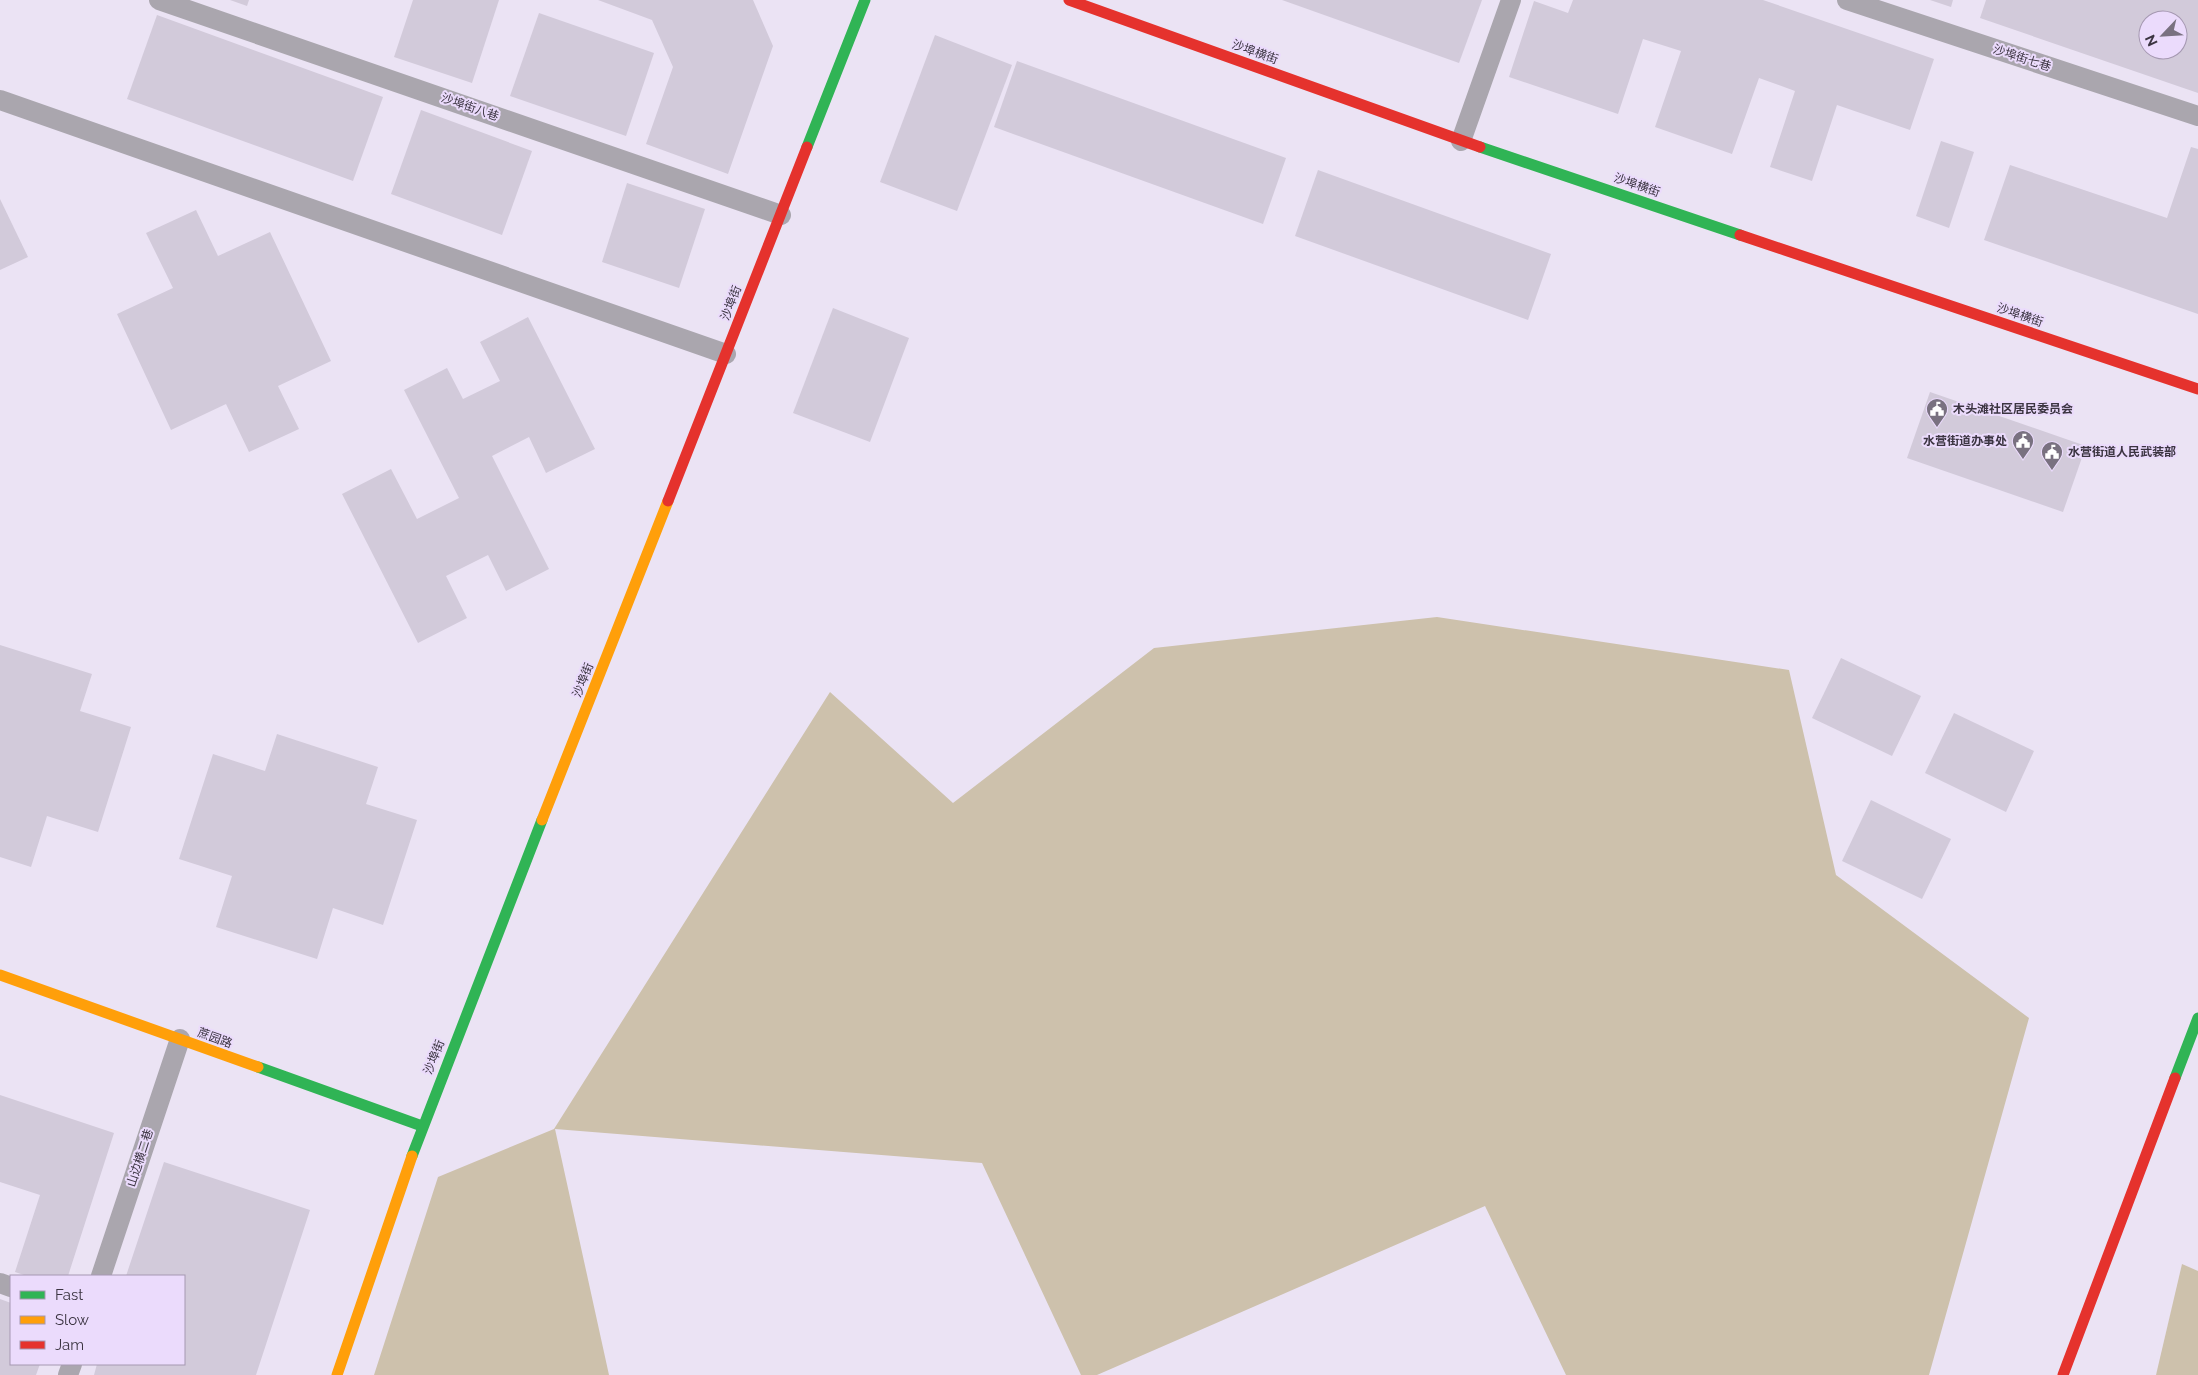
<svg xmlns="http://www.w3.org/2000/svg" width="2198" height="1375" viewBox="0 0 2198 1375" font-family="Raleway,'Noto Sans SC',sans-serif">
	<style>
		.forest { fill: #cdc1ac }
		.building { fill: #d2cada; fill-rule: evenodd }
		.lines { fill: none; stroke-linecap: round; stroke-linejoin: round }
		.lane { stroke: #aaa6ae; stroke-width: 20 }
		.fast { stroke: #30b455; stroke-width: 11 }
		.slow { stroke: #ff9f0a; stroke-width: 11 }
		.jam { stroke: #e5322d; stroke-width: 11 }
		.labels { text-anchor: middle; stroke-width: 4; stroke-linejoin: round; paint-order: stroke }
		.street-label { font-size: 12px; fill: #3b3441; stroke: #ebdbfc }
		.poi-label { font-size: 12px; font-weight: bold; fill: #3b3441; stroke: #ebdbfc; text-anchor: start }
	</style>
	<rect width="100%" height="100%" fill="#ebe3f4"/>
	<g class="forest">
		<polygon points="1437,617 1789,670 1836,875 2029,1018 1929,1375 1566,1375 1485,1206 1097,1375 1081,1375 982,1163 555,1129 609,1375 374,1375 438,1177 554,1129 830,692 953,803 1154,648"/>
		<polygon points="2182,1264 2198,1271 2198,1375 2156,1375"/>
	</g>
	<g class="building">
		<polygon points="230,0 249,0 247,6"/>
		<polygon points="413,0 499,0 472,83 394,57"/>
		<polygon points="598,0 753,0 773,46 728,174 646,144 673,67 652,20"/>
		<polygon points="1282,0 1482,0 1459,63"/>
		<polygon points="1573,0 1763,0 1934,59 1910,130 1837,105 1812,181 1770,167 1795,91 1759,78 1732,154 1655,127 1681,51 1643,39 1618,114 1509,77 1534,1 1568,13"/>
		<polygon points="1930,0 1953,0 1951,7"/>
		<path d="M 1986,0 L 2198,0 L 2198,93 L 1980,18 ZM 2148,20 L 2178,20 L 2178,50 L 2148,50 Z"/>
		<polygon points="539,13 654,53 626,136 510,96"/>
		<polygon points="157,15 383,97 353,181 127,99"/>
		<polygon points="935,35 1012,65 957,211 880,182"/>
		<polygon points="1017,61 1286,158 1263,224 994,127"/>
		<polygon points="421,110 532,151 502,235 391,194"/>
		<polygon points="1941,141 1974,152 1949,228 1916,216"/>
		<polygon points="2191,147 2198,149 2198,314 1984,240 2010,165 2167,218"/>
		<polygon points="1318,170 1551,254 1528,320 1295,236"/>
		<polygon points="627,183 705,209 679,288 602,262"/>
		<polygon points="0,199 28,257 0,270"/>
		<polygon points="196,210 218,256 270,232 331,361 278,386 299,429 249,452 226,404 171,430 117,314 173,288 146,233"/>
		<polygon points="833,308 909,338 870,442 793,413"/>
		<polygon points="528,317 595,449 546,473 529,437 492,456 549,569 506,591 488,555 446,576 467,618 418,643 342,494 391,469 417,519 459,498 404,390 447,368 463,399 500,381 480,342"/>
		<polygon points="1930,392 2086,446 2063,512 1907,458"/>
		<polygon points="0,645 92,674 80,711 131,727 98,832 47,816 31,867 0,857"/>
		<polygon points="1841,658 1921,696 1892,756 1812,718"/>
		<polygon points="1954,713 2034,751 2006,812 1925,773"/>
		<polygon points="277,734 378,767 366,804 417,820 383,925 333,908 317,959 216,927 232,876 179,859 213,754 265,771"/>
		<polygon points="1871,800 1951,839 1922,899 1842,861"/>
		<polygon points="0,1095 114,1133 68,1276 27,1276 15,1272 40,1195 0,1182"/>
		<polygon points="164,1162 310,1210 256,1375 94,1375 97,1364 184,1364 184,1276 126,1276"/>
		<polygon points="0,1299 11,1303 11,1364 40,1364 36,1375 0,1375"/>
	</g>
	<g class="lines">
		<g class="lane">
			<polyline points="159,0 781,215"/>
			<polyline points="1847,0 2198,116"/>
			<polyline points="0,100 726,354"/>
			<polyline points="1461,141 1511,0"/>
			<polyline points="101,1276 180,1039"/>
			<polyline points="0,1283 11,1287"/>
			<polyline points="68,1375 72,1364"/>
		</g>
		<g class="fast">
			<polyline points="807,147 865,0"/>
			<polyline points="1480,147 1740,235"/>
			<polyline points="258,1067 422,1126"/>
			<polyline points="2175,1078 2198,1018"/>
			<polyline points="412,1156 542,820"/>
		</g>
		<g class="slow">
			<polyline points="542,820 668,501"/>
			<polyline points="0,975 258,1067"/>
			<polyline points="337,1375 412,1156"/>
		</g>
		<g class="jam">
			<polyline points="1069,0 1480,147"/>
			<polyline points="1740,235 2198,389"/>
			<polyline points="668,501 807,147"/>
			<polyline points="2063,1375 2175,1078"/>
		</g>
	</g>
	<defs>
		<g id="civic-pin" transform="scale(1.125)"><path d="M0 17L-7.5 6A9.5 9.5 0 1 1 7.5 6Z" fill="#797180" stroke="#ebdbfc"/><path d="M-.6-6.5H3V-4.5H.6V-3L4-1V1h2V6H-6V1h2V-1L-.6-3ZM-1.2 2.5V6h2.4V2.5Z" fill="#fff"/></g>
	</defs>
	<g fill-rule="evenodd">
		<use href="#civic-pin" x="1937" y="409"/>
		<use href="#civic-pin" x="2023" y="441"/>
		<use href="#civic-pin" x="2052" y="452"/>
	</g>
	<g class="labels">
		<g class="street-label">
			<text transform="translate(1255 52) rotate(20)" y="4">沙埠横街</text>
			<text transform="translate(2022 58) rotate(18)" y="4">沙埠街七巷</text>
			<text transform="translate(470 107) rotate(19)" y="4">沙埠街八巷</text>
			<text transform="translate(1637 185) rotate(19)" y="4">沙埠横街</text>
			<text transform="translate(731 303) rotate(-69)" y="4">沙埠街</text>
			<text transform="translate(2020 315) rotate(19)" y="4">沙埠横街</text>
			<text transform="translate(583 680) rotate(-68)" y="4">沙埠街</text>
			<text transform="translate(215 1038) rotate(20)" y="4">蔗园路</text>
			<text transform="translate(434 1057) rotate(-68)" y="4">沙埠街</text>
			<text transform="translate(140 1158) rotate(-72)" y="4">山边横二巷</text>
		</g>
		<g class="poi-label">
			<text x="1953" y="413">木头滩社区居民委员会</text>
			<text x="2007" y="445" text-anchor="end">水营街道办事处</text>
			<text x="2068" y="456">水营街道人民武装部</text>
		</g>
	</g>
	<rect x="10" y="1275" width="175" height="90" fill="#ebdbfc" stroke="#a598b1"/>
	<rect x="20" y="1291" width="25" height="8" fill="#30b455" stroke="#a598b1"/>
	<text x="55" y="1300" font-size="15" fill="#3b3441">Fast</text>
	<rect x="20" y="1316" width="25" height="8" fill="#ff9f0a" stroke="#a598b1"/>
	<text x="55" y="1325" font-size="15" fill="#3b3441">Slow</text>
	<rect x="20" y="1341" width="25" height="8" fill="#e5322d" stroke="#a598b1"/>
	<text x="55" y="1350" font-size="15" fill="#3b3441">Jam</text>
	<g transform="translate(2163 35) rotate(245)"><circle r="24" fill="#ebdbfc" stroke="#a598b1"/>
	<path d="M0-4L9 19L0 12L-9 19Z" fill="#797180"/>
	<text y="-8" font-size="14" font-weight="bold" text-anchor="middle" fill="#3b3441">N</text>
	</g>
</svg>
